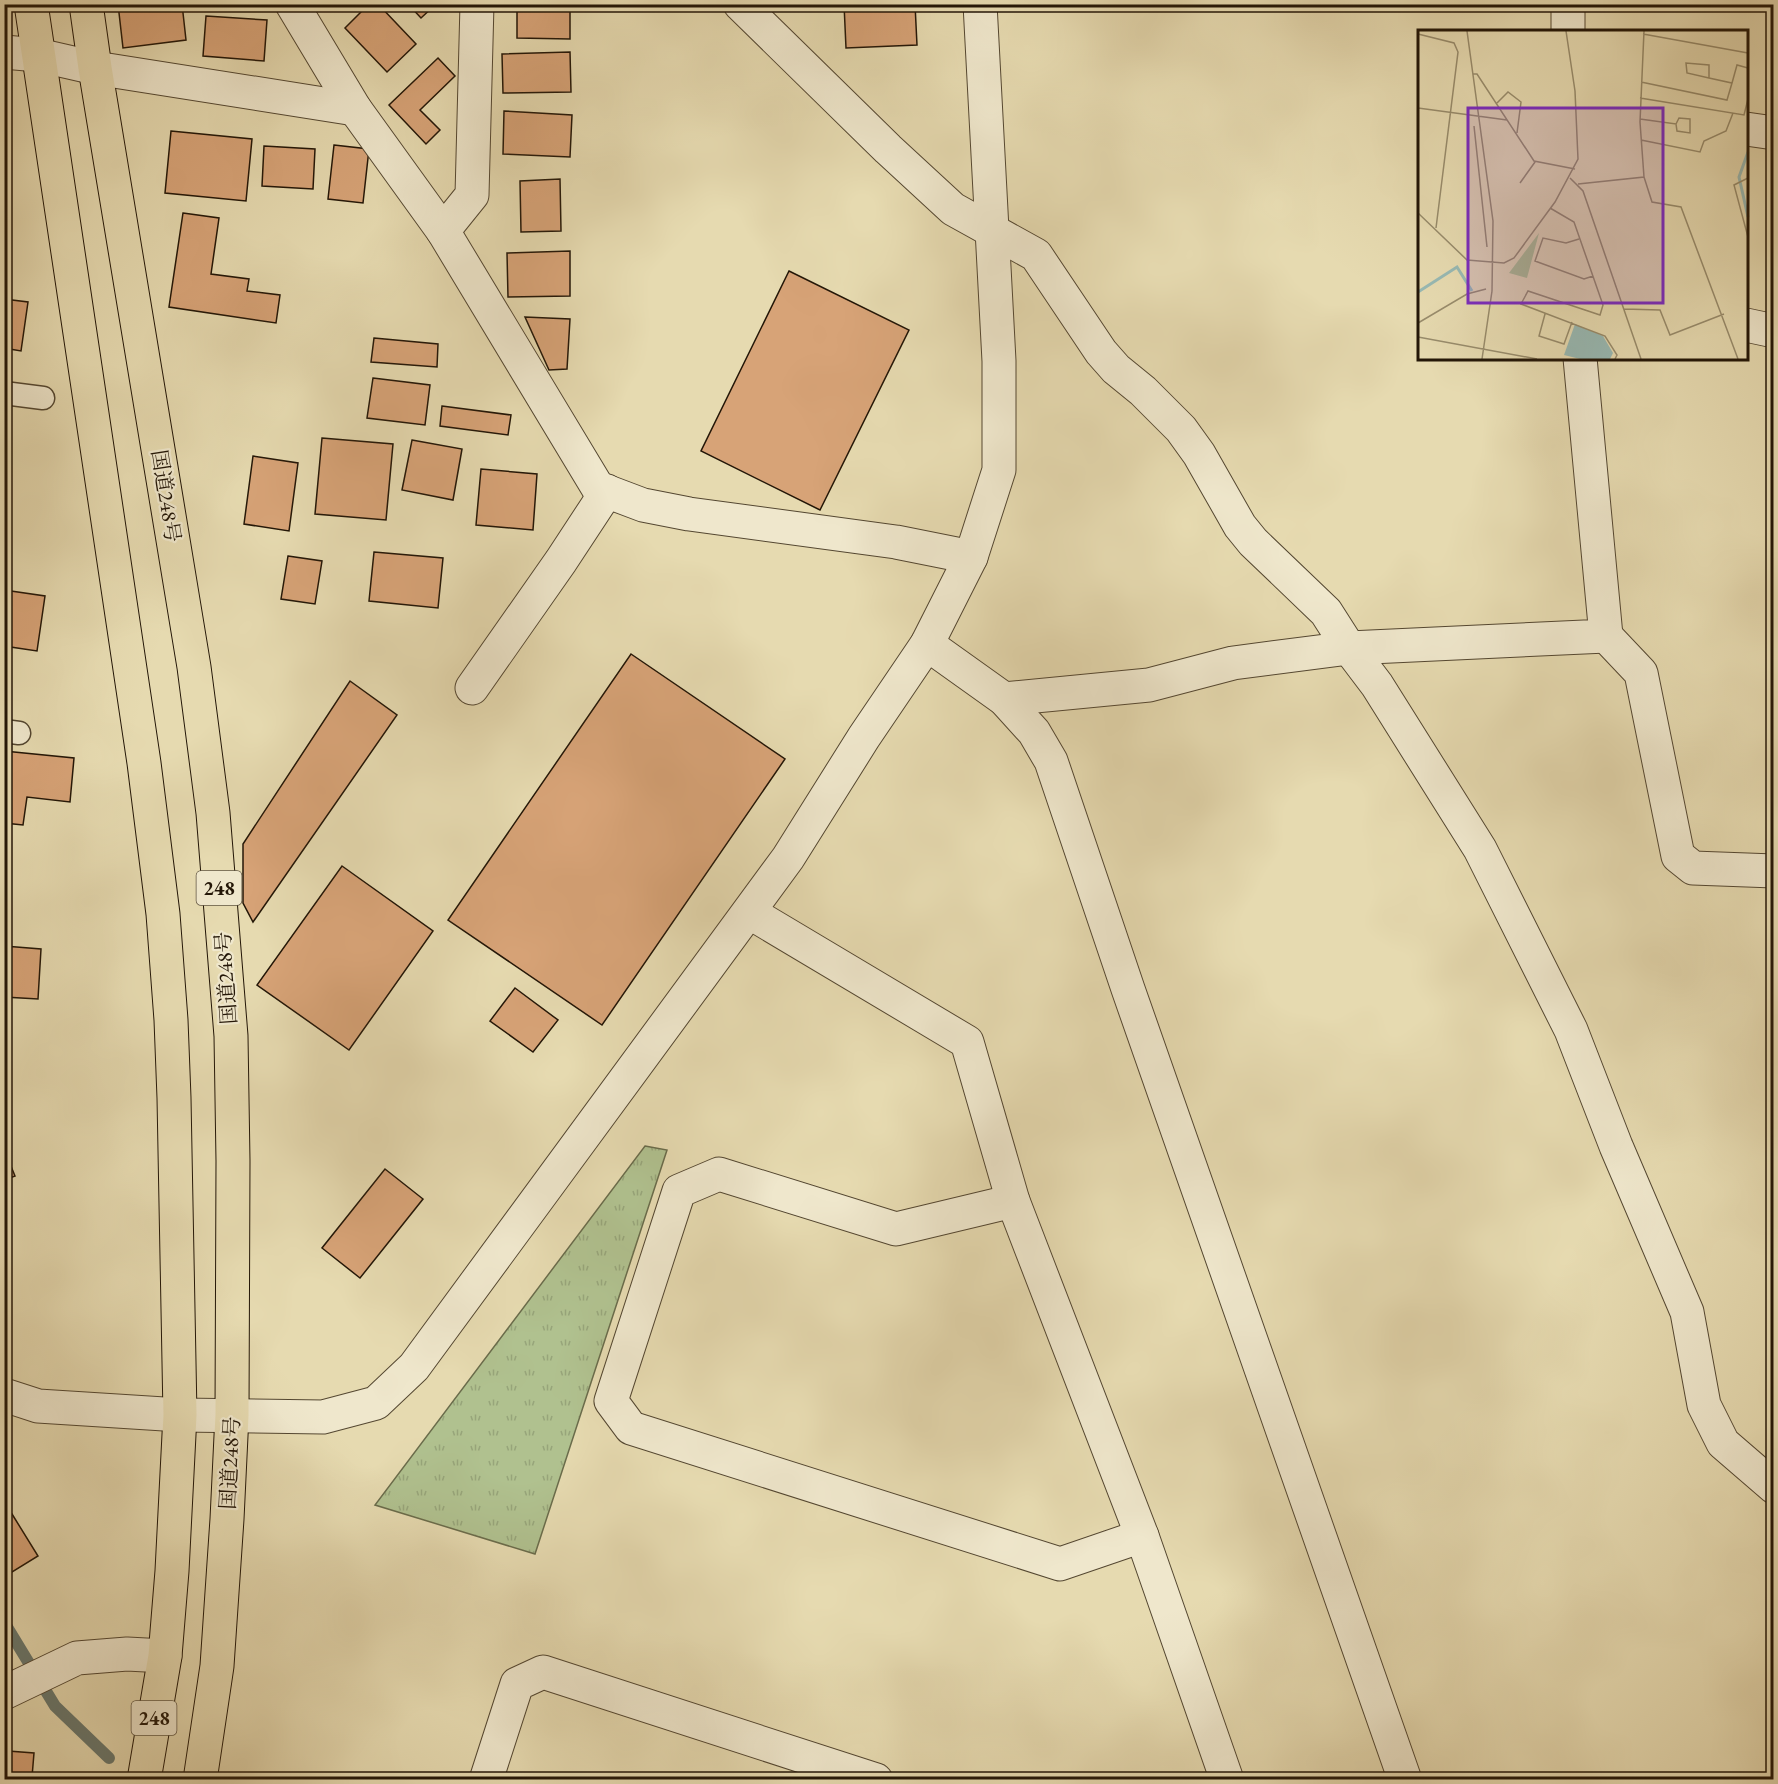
<svg xmlns="http://www.w3.org/2000/svg" width="1778" height="1784" viewBox="0 0 1778 1784" font-family="'EB Garamond','Noto Serif JP',serif">
	<style>
		.park { fill: url(#park-tufts); stroke: #6a6c4b; stroke-width: 1.5 }
		.lines { fill: none; stroke-linecap: round; stroke-linejoin: round }
		.stream { stroke: #69786e; stroke-width: 12 }
		.building { fill: #d7a377; stroke: #231607; stroke-width: 1.5 }
		.service-casing { stroke: #544731; stroke-width: 25 }
		.pedestrian-casing { stroke: #544731; stroke-width: 35 }
		.minor-casing { stroke: #544731; stroke-width: 35 }
		.tertiary-casing { stroke: #544731; stroke-width: 35 }
		.trunk-casing { stroke: #231607; stroke-width: 35 }
		.service { stroke: #efe7cc; stroke-width: 22 }
		.pedestrian { stroke: #efe7cc; stroke-width: 33 }
		.minor { stroke: #efe7cc; stroke-width: 33 }
		.tertiary { stroke: #efe7cc; stroke-width: 33 }
		.trunk { stroke: #e6dab0; stroke-width: 33 }
		.labels { text-anchor: middle; stroke-width: 4.5; stroke-linejoin: round; paint-order: stroke }
		.shield { fill: #efe7cc; stroke: #605542; stroke-width: 1.5 }
		.shield-label { font-size: 20px; font-weight: bold; fill: #231607 }
		.street-label { font-size: 21px; fill: #231607; stroke: #efe7cc }
		.inset-river { fill: none; stroke: #98b9b3; stroke-width: 3 }
		.inset-road { fill: none; stroke: #988c6c; stroke-width: 1.5 }
		.view { fill: #7b2cbf; fill-opacity: 0.15; stroke: #7b2cbf; stroke-width: 3 }
		.inset-edge { fill: none; stroke: #231607; stroke-width: 3 }
	</style>
	<defs>
		<pattern id="park-tufts" width="24" height="20" patternUnits="userSpaceOnUse" patternTransform="scale(1.5)"><rect width="24" height="20" fill="#b0c18f"/><path d="M3 7l-1-3M5 7V3M7 7l1-3M15 17l-1-3M17 17v-4M19 17l1-3" fill="none" stroke="#97a57a"/></pattern>
	</defs>
	<rect width="100%" height="100%" fill="#e6dab0"/>
	<filter id="stains"><feTurbulence type="fractalNoise" baseFrequency=".00333" numOctaves="4"/><feColorMatrix values="0 0 0 0 .2 0 0 0 0 .09 0 0 0 0 .02 0 0 0 .5 -.17"/></filter>
	<radialGradient id="worn" r=".72"><stop offset=".6" stop-color="#630" stop-opacity="0"/><stop offset="1" stop-color="#630" stop-opacity=".3"/></radialGradient>
	<polygon class="park" points="645,1146 667,1150 535,1554 375,1505"/>
	<g class="lines">
		<polyline class="stream" points="4,1622 55,1706 109,1758"/>
	</g>
	<g class="building">
		<polygon points="118,4 182,4 186,40 123,48"/>
		<polygon points="369,4 378,4 416,44 387,72 345,28"/>
		<polygon points="408,4 436,4 421,18"/>
		<polygon points="517,4 570,4 570,39 517,38"/>
		<polygon points="844,4 915,4 917,45 846,48"/>
		<polygon points="206,16 267,20 264,61 203,56"/>
		<polygon points="570,52 571,92 503,93 502,54"/>
		<polygon points="438,58 455,76 420,110 440,130 426,144 389,105"/>
		<polygon points="504,111 572,115 570,157 503,154"/>
		<polygon points="171,131 252,139 246,201 165,193"/>
		<polygon points="334,145 369,149 363,203 328,199"/>
		<polygon points="264,146 315,149 313,189 262,186"/>
		<polygon points="560,179 561,231 521,232 520,181"/>
		<polygon points="183,213 219,218 211,274 249,279 247,291 280,295 276,323 169,307"/>
		<polygon points="570,251 570,296 508,297 507,253"/>
		<polygon points="789,271 909,330 820,510 701,451"/>
		<polygon points="4,299 28,302 21,351 4,348"/>
		<polygon points="525,317 570,319 567,369 549,370"/>
		<polygon points="374,338 438,344 437,367 371,362"/>
		<polygon points="373,378 430,385 425,425 367,418"/>
		<polygon points="442,406 511,415 508,435 440,426"/>
		<polygon points="322,438 393,444 386,520 315,514"/>
		<polygon points="412,440 462,449 453,500 402,490"/>
		<polygon points="253,456 298,463 289,531 244,524"/>
		<polygon points="481,469 537,474 533,530 476,525"/>
		<polygon points="374,552 443,558 438,608 369,601"/>
		<polygon points="288,556 322,561 315,604 281,599"/>
		<polygon points="4,590 45,596 37,651 4,646"/>
		<polygon points="631,654 785,759 602,1025 448,920"/>
		<polygon points="350,681 397,715 253,922 243,903 243,844"/>
		<polygon points="4,751 74,758 70,802 27,797 23,825 4,823"/>
		<polygon points="342,866 433,931 349,1050 257,985"/>
		<polygon points="4,946 41,949 38,999 4,997"/>
		<polygon points="515,988 558,1020 533,1052 490,1021"/>
		<polygon points="4,1149 15,1176 4,1180"/>
		<polygon points="385,1169 423,1199 360,1278 322,1248"/>
		<polygon points="12,1514 38,1556 4,1577 4,1519"/>
		<polygon points="8,1751 34,1753 32,1777 50,1780 4,1780"/>
	</g>
	<g class="lines">
		<g class="service-casing">
			<g id="service">
				<polyline points="4,393 43,398"/>
				<polyline points="4,731 19,733"/>
			</g>
		</g>
		<g class="pedestrian-casing">
			<polyline id="pedestrian" points="740,4 888,149 953,209 1036,255 1101,352 1116,369 1143,391 1181,429 1199,454 1240,526 1253,542 1326,612 1349,648 1377,685 1480,849 1571,1030 1616,1146 1687,1312 1704,1405 1723,1443 1774,1487"/>
		</g>
		<g class="minor-casing">
			<g id="minor">
				<polyline points="292,4 355,109 443,231 598,488 643,505 689,514 896,542 971,557"/>
				<polyline points="1568,32 1568,4"/>
				<polyline points="4,52 38,55 95,68 355,109"/>
				<polyline points="1746,129 1774,133"/>
				<polyline points="443,231 472,195 477,4"/>
				<polyline points="1746,325 1774,331"/>
				<polyline points="1606,636 1641,673 1678,856 1693,868 1774,871"/>
				<polyline points="472,688 561,561 607,491"/>
				<polyline points="1004,699 1149,685 1233,663 1349,648 1606,636 1580,358"/>
				<polyline points="749,912 967,1042 1013,1201 1142,1536 1227,1780"/>
				<polyline points="1013,1201 896,1229 719,1174 679,1191 611,1401 631,1428 1060,1564 1142,1536"/>
				<polyline points="4,1395 38,1406 180,1415"/>
				<polyline points="4,1693 77,1658 127,1654 165,1656"/>
				<polyline points="486,1780 517,1684 543,1672 876,1780"/>
			</g>
		</g>
		<g class="tertiary-casing">
			<g id="tertiary">
				<polyline points="927,644 1004,699 1034,732 1051,761 1128,989 1405,1780"/>
				<polyline points="180,1415 323,1417 376,1403 414,1367 788,858 864,737 927,644 971,557 999,470 999,361 980,4"/>
			</g>
		</g>
		<g class="trunk-casing">
			<g id="trunk">
				<polyline points="31,4 144,763 163,914 171,1020 174,1098 180,1415 172,1571 165,1656 144,1780"/>
				<polyline points="86,4 95,68 194,667 213,813 231,1036 233,1161 232,1415 227,1519 217,1666 200,1780"/>
			</g>
		</g>
		<use href="#service" class="service"/>
		<use href="#pedestrian" class="pedestrian"/>
		<use href="#minor" class="minor"/>
		<use href="#tertiary" class="tertiary"/>
		<use href="#trunk" class="trunk"/>
	</g>
	<g class="labels">
		<g class="shield">
			<rect x="196.5" y="871" width="45" height="34" rx="4.5"/>
			<rect x="131.5" y="1701" width="45" height="34" rx="4.5"/>
		</g>
		<g class="shield-label">
			<text x="219" y="895">248</text>
			<text x="154" y="1725">248</text>
		</g>
		<g class="street-label">
			<text transform="translate(166 496) rotate(81)" y="7">国道248号</text>
			<text transform="translate(226 978) rotate(-94)" y="7">国道248号</text>
			<text transform="translate(230 1463) rotate(-87)" y="7">国道248号</text>
		</g>
	</g>
	<g transform="translate(1418 30)">
		<rect width="330" height="330" fill="#e6dab0"/>
		<path d="M 121,203 L 109,248 L 91,243 Z" fill="#b0c18f"/>
		<path d="M 157,294 L 185,306 L 195,323 L 192,329 L 162,329 L 146,325 Z" fill="#98b9b3"/>
		<path class="inset-river" d="M 330,122 L 321,147 L 330,187M 0,262 L 39,237 L 54,261"/>
		<path class="inset-road" d="M 49,1 L 75,191 L 74,261 L 64,329M 0,4 L 36,13 L 40,22 L 18,198M 225,4 L 330,23M 55,44 L 59,44 L 116,131 L 157,139M 291,48 L 291,35 L 268,33 L 269,43 L 291,48 L 314,53 L 319,35 L 330,38M 223,52 L 309,70 L 314,53M 222,68 L 326,85 L 330,69M 79,73 L 90,62 L 103,72 L 99,103M 0,78 L 89,90M 222,89 L 258,94 L 261,88 L 272,89 L 272,103 L 259,101 L 258,94M 56,96 L 69,217M 223,110 L 282,122 L 286,111 L 308,101 L 315,83M 330,137 L 330,160M 226,147 L 234,172 L 263,177 L 320,329M 152,148 L 165,161 L 223,329M 330,148 L 316,155 L 330,207M 102,153 L 117,132M 160,154 L 226,147 L 222,92 L 226,1M 132,178 L 156,192 L 185,275 L 182,285 L 110,261 L 103,274 L 187,306 L 199,325 L 197,329M 0,183 L 49,230 L 86,233 L 96,228 L 137,172 L 160,129 L 157,61 L 148,1M 161,209 L 148,213 L 125,208 L 117,231 L 166,249 L 175,246M 206,279 L 242,280 L 252,305 L 306,284M 127,284 L 121,306 L 146,314 L 154,292M 0,293 L 49,264 L 68,259M 0,307 L 119,329"/>
		<path class="view" d="M 50,78 L 245,78 L 245,273 L 50,273 Z"/>
		<rect width="330" height="330" class="inset-edge"/>
	</g>
	<rect width="1778" height="1784" fill="none" stroke="#e6dab0" stroke-width="24"/>
	<rect x="6" y="6" width="1766" height="1772" fill="none" stroke="#231607" stroke-width="3"/>
	<rect x="12" y="12" width="1754" height="1760" fill="none" stroke="#231607" stroke-width="1.5"/>
	<rect width="100%" height="100%" filter="url(#stains)"/>
	<rect width="100%" height="100%" fill="url(#worn)"/>
</svg>
